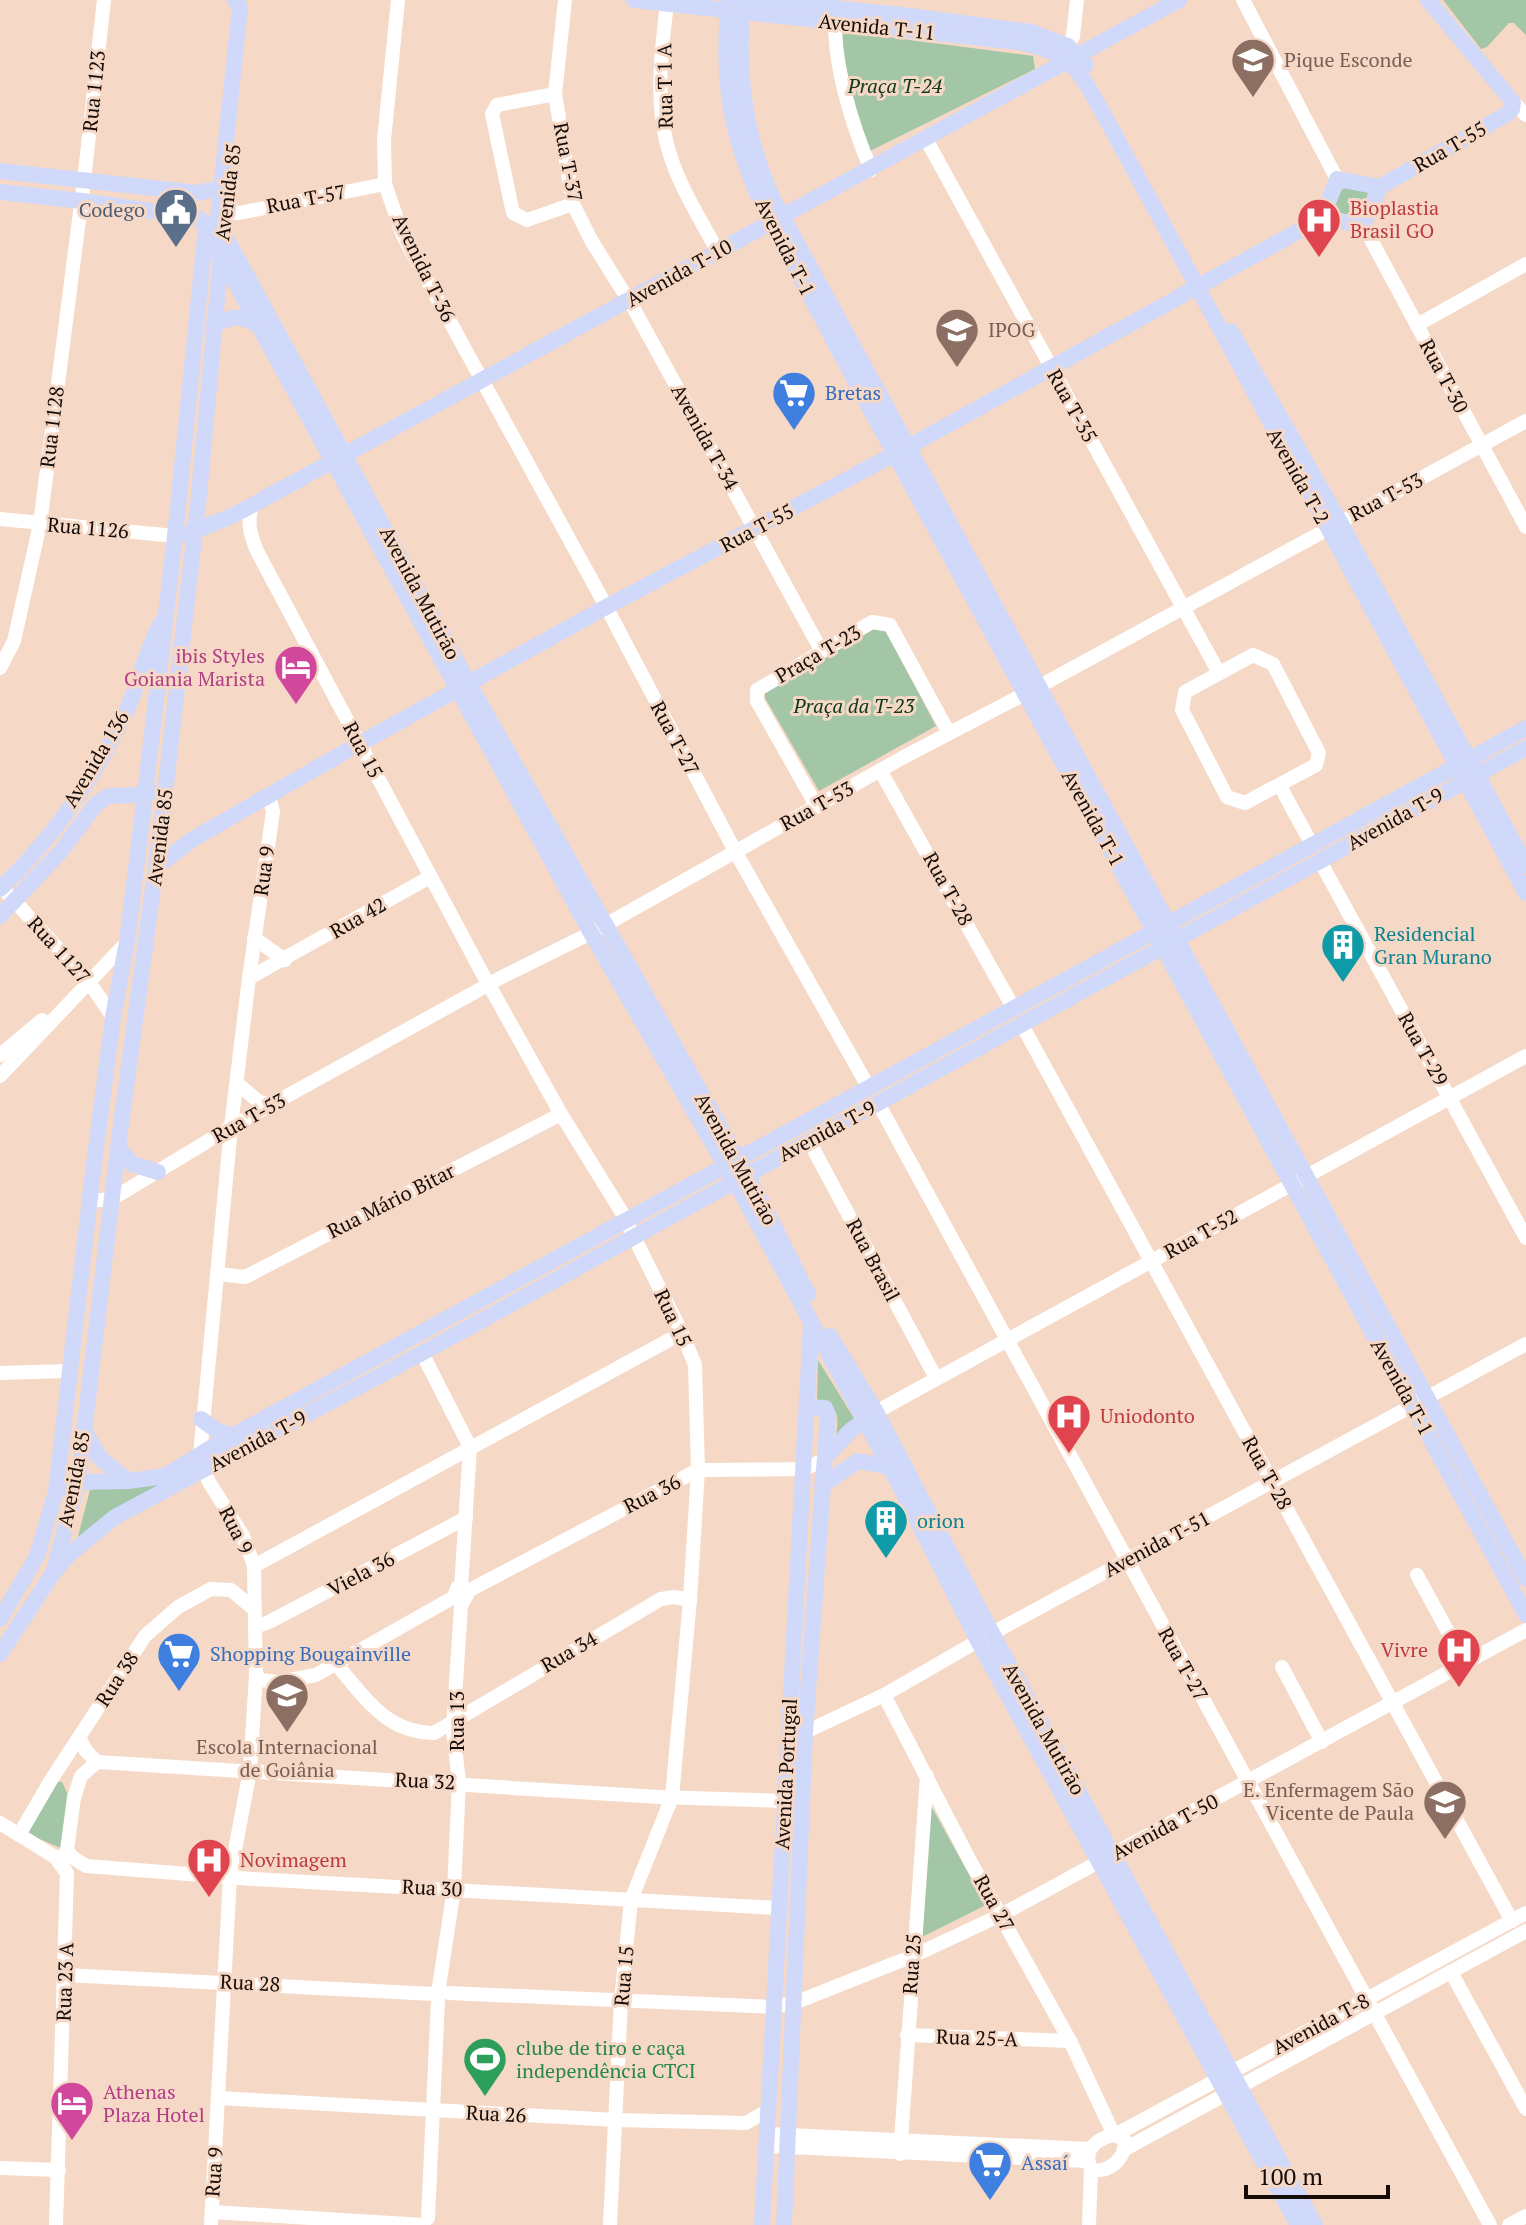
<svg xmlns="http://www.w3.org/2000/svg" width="1526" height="2225" viewBox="0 0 1526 2225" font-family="'PT Serif',serif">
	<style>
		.green { fill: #a2c6a6 }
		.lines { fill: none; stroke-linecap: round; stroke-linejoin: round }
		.minor { stroke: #fff; stroke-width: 14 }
		.major { stroke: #d1d9fa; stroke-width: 16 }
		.labels { text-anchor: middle; stroke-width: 6; stroke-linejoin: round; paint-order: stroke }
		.street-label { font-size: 20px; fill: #160c07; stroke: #f6d8c6 }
		.education-label { font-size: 20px; fill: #785e54; stroke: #f6d8c6; text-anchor: start }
		.park-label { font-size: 20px; font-style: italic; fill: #0d3a19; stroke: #f6d8c6 }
		.health-label { font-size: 20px; fill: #be3a42; stroke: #f6d8c6; text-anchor: start }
		.service-label { font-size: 20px; fill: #4e5e75; stroke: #f6d8c6; text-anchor: end }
		.shop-label { font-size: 20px; fill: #366cbe; stroke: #f6d8c6; text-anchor: start }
		.hotel-label { font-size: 20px; fill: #b23c85; stroke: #f6d8c6; text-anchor: end }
		.culture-label { font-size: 20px; fill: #0d838f; stroke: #f6d8c6; text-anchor: start }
		.leisure-label { font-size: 20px; fill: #27864d; stroke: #f6d8c6; text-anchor: start }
	</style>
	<rect width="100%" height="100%" fill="#f6d8c6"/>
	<g class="green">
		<polygon points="1443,0 1526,0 1526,35 1514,23 1509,23 1487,47 1481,49"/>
		<polygon points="841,31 1033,56 1035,69 864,154 847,95"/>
		<polygon points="1353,186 1369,190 1360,217 1335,214 1331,211 1342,189"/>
		<polygon points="875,628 885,630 936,726 819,791 765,698 765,690"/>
		<path d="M 818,1360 L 857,1423 L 835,1443 C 838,1422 843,1405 817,1401 Z"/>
		<polygon points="182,1470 76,1544 91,1486"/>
		<polygon points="56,1782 62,1782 67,1793 66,1850 25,1833"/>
		<polygon points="926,1797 986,1905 920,1938"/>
	</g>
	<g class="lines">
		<g class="minor">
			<polyline points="398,0 384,140 385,184 403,236 601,597 735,851 869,1088"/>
			<polyline points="565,0 555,94 573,204 591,240 634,309 821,650"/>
			<polyline points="1243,0 1337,179"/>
			<path d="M 667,3 C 661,54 654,108 671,158 C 682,191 702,222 718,252"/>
			<path d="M 836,13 C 831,60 853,127 871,170"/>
			<polyline points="1068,46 1073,36 1077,0"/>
			<polyline points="555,94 497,105 492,114 513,213 527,220 573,204"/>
			<polyline points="1513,102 1526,115"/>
			<polyline points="926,139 1219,673"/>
			<polyline points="226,212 239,213 385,184"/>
			<polyline points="1363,225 1526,527"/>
			<polyline points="1417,325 1526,264"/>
			<path d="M 252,505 C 247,523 250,534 257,551 L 480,969 L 561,1114 L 621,1211 L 682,1333 L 695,1365 L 698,1470 L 690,1600 L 672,1797 L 631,1900 L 621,2001 L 610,2225"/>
			<polyline points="0,519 175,536"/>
			<polygon points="1253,655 1273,664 1319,753 1316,765 1245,803 1227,797 1182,710 1185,692"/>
			<polyline points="0,668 14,641 40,524 84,181 104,0"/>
			<polyline points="880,770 1014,1009"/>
			<polyline points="1280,786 1312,845"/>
			<polyline points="817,807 757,701 757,690 872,622 890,625 949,733"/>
			<polyline points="1320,861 1526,1238"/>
			<polyline points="7,893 89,982 113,1017"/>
			<polyline points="254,938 285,960"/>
			<polyline points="249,978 430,877"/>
			<polyline points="1022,1025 1512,1921"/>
			<polyline points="0,1055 42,1020"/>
			<polyline points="0,1076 127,942"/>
			<polyline points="238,1084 259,1102 274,1104"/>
			<polyline points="878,1103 1490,2225"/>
			<polyline points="809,1141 936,1378"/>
			<polyline points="89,1201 112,1199 231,1127 502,977 591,933 902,758 1038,687 1526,421"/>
			<polyline points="218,1274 245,1277 561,1114"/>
			<polyline points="422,1353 470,1447 461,1588"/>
			<polyline points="0,1373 69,1371"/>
			<polyline points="876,1412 1526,1056"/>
			<polyline points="254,1566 682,1333"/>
			<polyline points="1417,1575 1465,1663"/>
			<polyline points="466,1592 698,1470 805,1469 825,1459"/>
			<polyline points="255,1627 269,1622 466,1518"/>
			<path d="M 337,1665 C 366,1699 386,1732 434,1733 L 661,1599 L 674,1597 L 690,1600"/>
			<polyline points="1282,1667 1322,1742"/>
			<polyline points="256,1675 261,1680 278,1682 316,1675 454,1597"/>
			<polyline points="884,1695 969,1859 1070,2041 1114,2135"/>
			<polyline points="797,1736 884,1695 978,1641 1526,1344"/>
			<polyline points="79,1737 86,1751 97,1762 658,1797 784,1801"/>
			<polyline points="0,1823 55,1857 67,1873 56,2225"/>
			<polyline points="19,1835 51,1780 145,1636 178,1607 211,1589 231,1590 254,1609"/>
			<polyline points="67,1850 72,1857 86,1866 252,1879 778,1908"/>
			<polyline points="64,1855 67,1850 74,1798 81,1776 97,1762"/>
			<polyline points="1451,1972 1526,2109"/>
			<polyline points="65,1975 434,1994"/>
			<polyline points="439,1987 454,1889 459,1782 453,1729 461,1606 467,1595 464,1589 457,1588 454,1597 463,1600"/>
			<polyline points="449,1993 773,2007 794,2003 913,1956 1001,1915 1526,1630"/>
			<polyline points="907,2035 1070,2041"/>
			<polyline points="219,2098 615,2120 746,2123 769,2110"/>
			<polyline points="768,2134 1090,2149"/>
			<path d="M 1114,2135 L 1124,2139 C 1128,2157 1108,2175 1091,2169 C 1082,2150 1096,2139 1114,2135 Z"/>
			<polyline points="1115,2135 1526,1913"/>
			<polyline points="767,2146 1087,2161"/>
			<polyline points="1125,2149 1526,1931"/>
			<polyline points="900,2154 927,1776"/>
			<polyline points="0,2168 59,2170"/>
			<polyline points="212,2212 424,2225"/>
			<polyline points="428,2218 438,2000"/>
			<polyline points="211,2225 230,1876 250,1771 256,1675 255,1627 254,1566 243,1536 209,1482 200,1455 231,1127 249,978 273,812 269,795"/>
			<polyline points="1089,2225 1091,2169"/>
			<polyline points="1509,2225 1526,2216"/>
		</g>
		<g class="major">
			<polyline points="235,0 240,7 215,246 591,933 739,1189 890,1467 978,1641 1298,2225"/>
			<path d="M 634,0 L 1018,42 C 1072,53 1077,68 1103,113 L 1526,893"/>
			<path d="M 729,0 C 721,80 730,134 763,207 L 862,394 L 1526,1615"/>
			<path d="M 743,0 C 736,71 744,136 774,201 L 1526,1579"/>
			<polyline points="755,0 902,15 1031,32 1068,46 1086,65"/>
			<polyline points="0,171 198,193 210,190"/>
			<polyline points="0,192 82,201 198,218 206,224"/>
			<polyline points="1322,218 1337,179 1380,187"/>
			<polyline points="224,234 469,684 751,1181 808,1294"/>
			<path d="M 213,327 C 230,315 238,315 257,324"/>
			<polyline points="1231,331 1340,522 1526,865"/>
			<polyline points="187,534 234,515 1179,0"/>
			<polyline points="156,867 193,839 350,749 606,607 908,447 1322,218 1363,225 1380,187 1507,114 1512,109 1513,102 1428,0"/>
			<path d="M 0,889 C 51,840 94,778 125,714 C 139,685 145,652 161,623"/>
			<polyline points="0,916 62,850 96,804 108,796 139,795 151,792"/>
			<polyline points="118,1147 132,1164 158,1172"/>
			<polyline points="830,1336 876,1412 992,1633 1315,2225"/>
			<polyline points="201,1419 216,1430 233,1436"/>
			<polyline points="84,1430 100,1458 128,1481"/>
			<polyline points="826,1457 850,1431 873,1414"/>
			<polyline points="822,1485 858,1461 890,1467"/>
			<polyline points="56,1491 78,1482 128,1481 165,1476 212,1447 1526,728"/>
			<polyline points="53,1573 71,1553 115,1517 422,1353 1526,748"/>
			<polyline points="0,1619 37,1556 56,1491 93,1172 113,1017 127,942 145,794 175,536 206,227"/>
			<polyline points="0,1654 53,1573 78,1482 118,1147 161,828 199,495 221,256"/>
			<polyline points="762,2225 811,1325"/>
			<polyline points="784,2225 805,1733 828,1415 825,1408 807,1407"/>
		</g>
	</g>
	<defs>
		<g id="school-pin" transform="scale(2.3)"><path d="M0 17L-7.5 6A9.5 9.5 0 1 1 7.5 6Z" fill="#8d6e63" stroke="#f6d8c6"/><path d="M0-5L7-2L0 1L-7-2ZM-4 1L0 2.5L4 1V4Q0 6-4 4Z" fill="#fff"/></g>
		<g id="civic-pin" transform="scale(2.3)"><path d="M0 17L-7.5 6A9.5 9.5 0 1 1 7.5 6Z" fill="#5c6f8a" stroke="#f6d8c6"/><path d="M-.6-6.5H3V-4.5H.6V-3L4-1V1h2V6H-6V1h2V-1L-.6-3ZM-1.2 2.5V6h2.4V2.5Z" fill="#fff"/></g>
		<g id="hospital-pin" transform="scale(2.3)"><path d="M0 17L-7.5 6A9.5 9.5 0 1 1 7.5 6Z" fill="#e0444e" stroke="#f6d8c6"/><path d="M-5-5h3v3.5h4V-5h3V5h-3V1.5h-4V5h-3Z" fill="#fff"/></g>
		<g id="university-pin" transform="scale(2.3)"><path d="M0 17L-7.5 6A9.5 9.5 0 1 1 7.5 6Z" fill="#8d6e63" stroke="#f6d8c6"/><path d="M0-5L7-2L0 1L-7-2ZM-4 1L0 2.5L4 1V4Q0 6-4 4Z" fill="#fff"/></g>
		<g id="supermarket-pin" transform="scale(2.3)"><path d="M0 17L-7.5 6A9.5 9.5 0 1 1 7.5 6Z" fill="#3f7fe0" stroke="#f6d8c6"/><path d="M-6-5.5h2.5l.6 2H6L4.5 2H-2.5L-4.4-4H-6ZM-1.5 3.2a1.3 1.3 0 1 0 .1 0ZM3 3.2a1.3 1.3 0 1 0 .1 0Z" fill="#fff"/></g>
		<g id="hotel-pin" transform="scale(2.3)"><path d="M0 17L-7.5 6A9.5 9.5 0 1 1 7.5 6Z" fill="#d1479c" stroke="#f6d8c6"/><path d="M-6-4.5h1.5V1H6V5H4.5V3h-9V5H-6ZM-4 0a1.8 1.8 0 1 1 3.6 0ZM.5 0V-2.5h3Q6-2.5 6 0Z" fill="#fff"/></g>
		<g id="building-pin" transform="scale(2.3)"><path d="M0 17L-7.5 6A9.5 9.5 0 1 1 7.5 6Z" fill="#0f9aa8" stroke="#f6d8c6"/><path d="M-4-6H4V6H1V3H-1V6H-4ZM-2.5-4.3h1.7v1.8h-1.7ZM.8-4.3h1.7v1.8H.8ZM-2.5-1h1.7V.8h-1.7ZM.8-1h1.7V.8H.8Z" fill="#fff"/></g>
		<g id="stadium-pin" transform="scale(2.3)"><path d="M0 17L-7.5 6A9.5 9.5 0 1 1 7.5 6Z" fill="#2e9e5b" stroke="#f6d8c6"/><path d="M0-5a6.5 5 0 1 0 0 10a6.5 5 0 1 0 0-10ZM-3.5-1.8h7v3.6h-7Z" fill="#fff"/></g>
	</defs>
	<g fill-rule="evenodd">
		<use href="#school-pin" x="1253" y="60"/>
		<use href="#civic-pin" x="176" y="210"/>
		<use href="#hospital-pin" x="1319" y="220"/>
		<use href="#university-pin" x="957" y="330"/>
		<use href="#supermarket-pin" x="794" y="393"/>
		<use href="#hotel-pin" x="296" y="667"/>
		<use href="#building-pin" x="1343" y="945"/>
		<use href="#hospital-pin" x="1069" y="1416"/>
		<use href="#building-pin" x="886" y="1521"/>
		<use href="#hospital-pin" x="1459" y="1650"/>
		<use href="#supermarket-pin" x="179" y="1654"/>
		<use href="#school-pin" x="287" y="1695"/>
		<use href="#university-pin" x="1445" y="1802"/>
		<use href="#hospital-pin" x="209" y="1860"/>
		<use href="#stadium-pin" x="485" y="2059"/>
		<use href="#hotel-pin" x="72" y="2103"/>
		<use href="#supermarket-pin" x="990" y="2163"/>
	</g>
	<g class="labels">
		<g class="street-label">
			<text transform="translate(877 27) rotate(6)" y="7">Avenida T-11</text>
			<text transform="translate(665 86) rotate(-91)" y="7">Rua T 1 A</text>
			<text transform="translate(94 91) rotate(-84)" y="7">Rua 1123</text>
			<text transform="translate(1450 147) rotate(-30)" y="7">Rua T-55</text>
			<text transform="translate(568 162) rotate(79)" y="7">Rua T-37</text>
			<text transform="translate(228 192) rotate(-83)" y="7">Avenida 85</text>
			<text transform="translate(306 199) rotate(-11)" y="7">Rua T-57</text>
			<text transform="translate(785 247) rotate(63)" y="7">Avenida T-1</text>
			<text transform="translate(424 268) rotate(64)" y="7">Avenida T-36</text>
			<text transform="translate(679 273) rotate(-29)" y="7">Avenida T-10</text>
			<text transform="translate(1444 376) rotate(62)" y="7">Rua T-30</text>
			<text transform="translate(1072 406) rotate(61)" y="7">Rua T-35</text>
			<text transform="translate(52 427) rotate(-83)" y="7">Rua 1128</text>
			<text transform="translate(705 437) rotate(61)" y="7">Avenida T-34</text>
			<text transform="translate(1298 476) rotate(61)" y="7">Avenida T-2</text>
			<text transform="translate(1386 497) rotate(-28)" y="7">Rua T-53</text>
			<text transform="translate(88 528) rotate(5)" y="7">Rua 1126</text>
			<text transform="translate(757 528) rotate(-28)" y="7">Rua T-55</text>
			<text transform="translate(420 593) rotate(62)" y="7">Avenida Mutirão</text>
			<text transform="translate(818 654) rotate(-30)" y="7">Praça T-23</text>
			<text transform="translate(675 738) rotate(62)" y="7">Rua T-27</text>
			<text transform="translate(363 750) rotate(62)" y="7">Rua 15</text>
			<text transform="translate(96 759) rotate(-59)" y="7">Avenida 136</text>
			<text transform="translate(817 806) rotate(-29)" y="7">Rua T-53</text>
			<text transform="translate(1093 818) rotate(61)" y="7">Avenida T-1</text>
			<text transform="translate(1395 819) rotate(-29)" y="7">Avenida T-9</text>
			<text transform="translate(160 837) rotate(-83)" y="7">Avenida 85</text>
			<text transform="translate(264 871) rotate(-82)" y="7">Rua 9</text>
			<text transform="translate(948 889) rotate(61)" y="7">Rua T-28</text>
			<text transform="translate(358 918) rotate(-30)" y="7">Rua 42</text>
			<text transform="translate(59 950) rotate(48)" y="7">Rua 1127</text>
			<text transform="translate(1423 1049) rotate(61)" y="7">Rua T-29</text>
			<text transform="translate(249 1118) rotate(-29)" y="7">Rua T-53</text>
			<text transform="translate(827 1131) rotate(-28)" y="7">Avenida T-9</text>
			<text transform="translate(736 1159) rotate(61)" y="7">Avenida Mutirão</text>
			<text transform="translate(391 1201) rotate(-27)" y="7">Rua Mário Bitar</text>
			<text transform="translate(1201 1234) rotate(-29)" y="7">Rua T-52</text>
			<text transform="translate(873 1260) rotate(62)" y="7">Rua Brasil</text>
			<text transform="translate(673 1318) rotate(65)" y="7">Rua 15</text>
			<text transform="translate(1402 1387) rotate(61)" y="7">Avenida T-1</text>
			<text transform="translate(258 1441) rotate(-28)" y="7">Avenida T-9</text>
			<text transform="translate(1267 1473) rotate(61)" y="7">Rua T-28</text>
			<text transform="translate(74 1479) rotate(-79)" y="7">Avenida 85</text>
			<text transform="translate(652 1494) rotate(-27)" y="7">Rua 36</text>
			<text transform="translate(236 1530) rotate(63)" y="7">Rua 9</text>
			<text transform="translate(1157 1544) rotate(-28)" y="7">Avenida T-51</text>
			<text transform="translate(361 1574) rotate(-28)" y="7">Viela 36</text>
			<text transform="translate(569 1652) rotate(-30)" y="7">Rua 34</text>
			<text transform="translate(1183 1664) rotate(61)" y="7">Rua T-27</text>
			<text transform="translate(117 1679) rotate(-57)" y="7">Rua 38</text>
			<text transform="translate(457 1721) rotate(-90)" y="7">Rua 13</text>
			<text transform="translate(1044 1729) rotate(61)" y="7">Avenida Mutirão</text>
			<text transform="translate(786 1774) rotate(-87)" y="7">Avenida Portugal</text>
			<text transform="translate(425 1781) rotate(3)" y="7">Rua 32</text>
			<text transform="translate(1165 1827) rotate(-28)" y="7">Avenida T-50</text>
			<text transform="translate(432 1888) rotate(3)" y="7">Rua 30</text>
			<text transform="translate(994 1903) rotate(61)" y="7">Rua 27</text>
			<text transform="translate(912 1964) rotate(-86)" y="7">Rua 25</text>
			<text transform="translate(624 1976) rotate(-85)" y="7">Rua 15</text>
			<text transform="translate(65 1982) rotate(-88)" y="7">Rua 23 A</text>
			<text transform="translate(250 1983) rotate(3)" y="7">Rua 28</text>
			<text transform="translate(1321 2024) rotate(-28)" y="7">Avenida T-8</text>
			<text transform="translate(977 2038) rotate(2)" y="7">Rua 25-A</text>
			<text transform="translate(496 2114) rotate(3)" y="7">Rua 26</text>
			<text transform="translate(214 2172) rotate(-86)" y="7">Rua 9</text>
		</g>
		<g class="education-label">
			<text x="1284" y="67">Pique Esconde</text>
			<text x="988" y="337">IPOG</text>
			<text x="287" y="1754" text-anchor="middle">Escola Internacional<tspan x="287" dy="23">de Goiânia</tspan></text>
			<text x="1414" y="1797" text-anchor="end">E. Enfermagem São<tspan x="1414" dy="23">Vicente de Paula</tspan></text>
		</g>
		<g class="park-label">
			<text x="895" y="93">Praça T-24</text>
			<text x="854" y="713">Praça da T-23</text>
		</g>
		<g class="health-label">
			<text x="1350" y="215">Bioplastia<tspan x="1350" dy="23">Brasil GO</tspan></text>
			<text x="1100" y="1423">Uniodonto</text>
			<text x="1428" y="1657" text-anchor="end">Vivre</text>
			<text x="240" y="1867">Novimagem</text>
		</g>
		<g class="service-label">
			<text x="145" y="217">Codego</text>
		</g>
		<g class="shop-label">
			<text x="825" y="400">Bretas</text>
			<text x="210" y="1661">Shopping Bougainville</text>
			<text x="1021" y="2170">Assaí</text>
		</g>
		<g class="hotel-label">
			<text x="265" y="663">ibis Styles<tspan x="265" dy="23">Goiania Marista</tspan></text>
			<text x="103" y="2099" text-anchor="start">Athenas<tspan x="103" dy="23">Plaza Hotel</tspan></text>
		</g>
		<g class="culture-label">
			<text x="1374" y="941">Residencial<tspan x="1374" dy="23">Gran Murano</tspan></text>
			<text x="917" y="1528">orion</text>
		</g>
		<g class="leisure-label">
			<text x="516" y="2055">clube de tiro e caça<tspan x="516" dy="23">independência CTCI</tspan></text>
		</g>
	</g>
	<path d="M1246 2185v12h142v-12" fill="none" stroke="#160c07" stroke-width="4"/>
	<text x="1258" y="2185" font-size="24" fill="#160c07" stroke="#f6d8c6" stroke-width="6" paint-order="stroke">100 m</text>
</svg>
